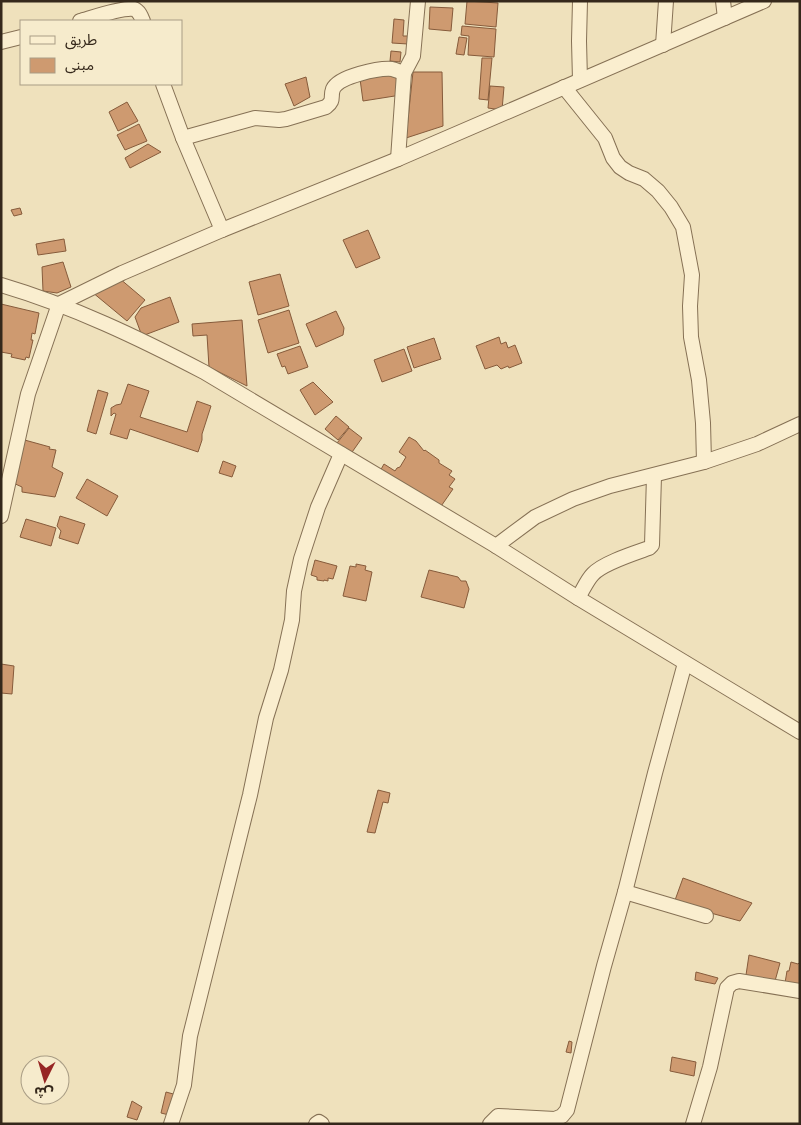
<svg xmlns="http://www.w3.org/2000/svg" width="801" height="1125" viewBox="0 0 801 1125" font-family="'Times New Roman','Noto Sans Arabic',serif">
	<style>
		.building { fill: #ce9a70; stroke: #865b3b }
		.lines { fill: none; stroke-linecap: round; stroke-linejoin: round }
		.minor-casing { stroke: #867155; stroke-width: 16 }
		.minor { stroke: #faeecf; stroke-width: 14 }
	</style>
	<rect width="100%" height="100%" fill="#efe1bc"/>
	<g class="building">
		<polygon points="467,1 498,3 496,27 465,24"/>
		<polygon points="430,7 453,8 451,31 429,29"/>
		<polygon points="394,19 404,20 403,36 409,36 408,44 392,43"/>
		<polygon points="462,26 496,29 494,57 468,55 469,36 461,35"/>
		<polygon points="459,37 467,38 464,55 456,54"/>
		<polygon points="391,51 401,52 400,62 390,61"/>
		<polygon points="482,58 492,58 488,100 479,99"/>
		<polygon points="413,72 442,72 443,126 406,138"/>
		<polygon points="398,74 401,95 363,101 360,79"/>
		<polygon points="306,77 310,97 294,106 285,84"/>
		<polygon points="490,86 504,87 502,110 488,108"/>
		<polygon points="127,102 138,121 118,131 109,112"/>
		<polygon points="139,124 147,141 125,150 117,135"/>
		<polygon points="148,144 161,152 130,168 125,158"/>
		<polygon points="20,208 22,214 14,216 11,210"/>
		<polygon points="368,230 380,258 356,268 343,240"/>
		<polygon points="64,239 66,251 38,255 36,244"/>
		<polygon points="63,262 71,287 57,293 43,291 42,267"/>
		<polygon points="280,274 289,306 258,315 249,282"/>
		<polygon points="119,278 145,300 127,321 92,292"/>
		<polygon points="170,297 179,322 142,336 135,317 141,308"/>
		<polygon points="1,304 39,313 35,334 32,333 31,340 33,340 29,358 26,357 25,360 11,357 12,354 1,352"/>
		<polygon points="289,310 299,343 268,353 258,320"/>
		<polygon points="336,311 344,328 343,335 316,347 306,324"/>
		<polygon points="242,320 247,386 209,367 207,335 193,336 192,324"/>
		<polygon points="499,337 501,344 506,342 508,348 515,345 522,363 509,368 508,366 501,369 497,365 485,369 476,346"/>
		<polygon points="434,338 441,359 414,368 407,347"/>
		<polygon points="300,346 308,367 288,374 285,366 282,367 277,354"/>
		<polygon points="404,349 412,371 382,382 374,360"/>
		<polygon points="313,382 333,402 315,415 300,390"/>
		<polygon points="128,384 149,391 140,417 187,432 197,401 211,406 202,434 202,440 198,452 130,429 127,439 110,434 116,414 114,413 111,416 111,408 116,405 121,404"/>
		<polygon points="98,390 108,393 96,434 87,431"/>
		<polygon points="336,416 349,427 338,440 325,429"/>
		<polygon points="349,428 362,438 350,455 338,446 337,443"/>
		<polygon points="409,437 416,441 424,451 425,450 439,460 439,463 452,471 449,475 455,479 449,487 453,489 437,512 379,473 384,464 395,471 397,468 400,467 406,457 399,452"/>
		<polygon points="21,439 50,447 49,449 56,450 52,467 63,473 55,497 22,492 22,487 11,482"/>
		<polygon points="223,461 236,466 232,477 219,473"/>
		<polygon points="87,479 118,496 107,516 76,498"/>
		<polygon points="60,516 85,524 78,544 59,538 61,531 57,526"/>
		<polygon points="26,519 56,528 51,546 20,537"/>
		<polygon points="315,560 337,566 333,579 328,578 328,581 324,580 324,581 317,580 317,577 311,575"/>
		<polygon points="356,564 366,566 365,570 372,572 366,601 343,596 350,566 356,567"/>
		<polygon points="429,570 458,577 461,581 466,581 469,589 464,608 421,597"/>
		<polygon points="1,664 14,666 12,694 1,693"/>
		<polygon points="378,790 390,793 388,803 383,802 375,833 367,832"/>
		<polygon points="683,878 752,903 740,921 674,903"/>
		<polygon points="749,955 780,963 775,981 746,975"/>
		<polygon points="791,962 798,964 800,962 800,986 785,983 787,971 789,971"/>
		<polygon points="696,972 718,978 715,984 695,980"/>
		<polygon points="569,1041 572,1042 571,1053 566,1052"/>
		<polygon points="672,1057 696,1062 694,1076 670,1071"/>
		<polygon points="166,1092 177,1095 169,1115 161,1113"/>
		<polygon points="132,1101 142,1107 137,1120 127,1117"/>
	</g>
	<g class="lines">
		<g class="minor-casing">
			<g id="minor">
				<polyline points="723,1 725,18"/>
				<path d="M 80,21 C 91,18 123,7 134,9 C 139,11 141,16 143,21"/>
				<polyline points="1,42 21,37"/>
				<polyline points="663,45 666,1"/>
				<polyline points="580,80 579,41 580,1"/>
				<polyline points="163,84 183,138 222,230"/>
				<polyline points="564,87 605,138 613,158 620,167 629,173 644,179 658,191 671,207 683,227 692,275 690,306 691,337 699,380 703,423 704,462"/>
				<path d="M 183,138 L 255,118 L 279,120 L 286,119 L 326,107 C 335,100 330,97 333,89 C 339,76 379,68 392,69 C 396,70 400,72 404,73"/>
				<polyline points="398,159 404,73 413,56 418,1"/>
				<path d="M 1,285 C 72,306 139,338 204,372 L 496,546 L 578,598 L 800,732"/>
				<polyline points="1,516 28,394 59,304 122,273 222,230 398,159 764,1"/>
				<polyline points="496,546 535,517 573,499 610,486 704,462 757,444 800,424"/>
				<path d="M 578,598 C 583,590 587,580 593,574 C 603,563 635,553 649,548 L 652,545 L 654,476"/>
				<polyline points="625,892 706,916"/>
				<polyline points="171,1124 184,1085 190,1036 250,795 266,718 281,670 292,620 294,591 301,559 318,507 341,454"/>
				<polyline points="316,1124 319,1122 322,1124"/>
				<polyline points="490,1124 498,1116 555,1119 562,1116 567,1110 604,966 625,892 655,773 685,663"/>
				<polyline points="693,1124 710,1067 727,988 732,983 739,981 800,991"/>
			</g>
		</g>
		<use href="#minor" class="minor"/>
	</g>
	<rect width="801" height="1125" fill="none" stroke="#35281b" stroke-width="5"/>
	<rect x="20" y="20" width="162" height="65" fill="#f6ebcc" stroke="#a99d85"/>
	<rect x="30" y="36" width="25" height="8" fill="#faeecf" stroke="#a99d85"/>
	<text x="65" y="45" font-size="15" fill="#35281b">طريق</text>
	<rect x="30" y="58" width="25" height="15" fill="#ce9a70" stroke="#a99d85"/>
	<text x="65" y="70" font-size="15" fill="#35281b">مبنى</text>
	<g transform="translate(45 1080) rotate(185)"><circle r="24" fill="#f6ebcc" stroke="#a99d85"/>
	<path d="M0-4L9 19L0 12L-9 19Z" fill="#972624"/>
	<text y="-8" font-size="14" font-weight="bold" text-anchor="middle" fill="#35281b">ش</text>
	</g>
</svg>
